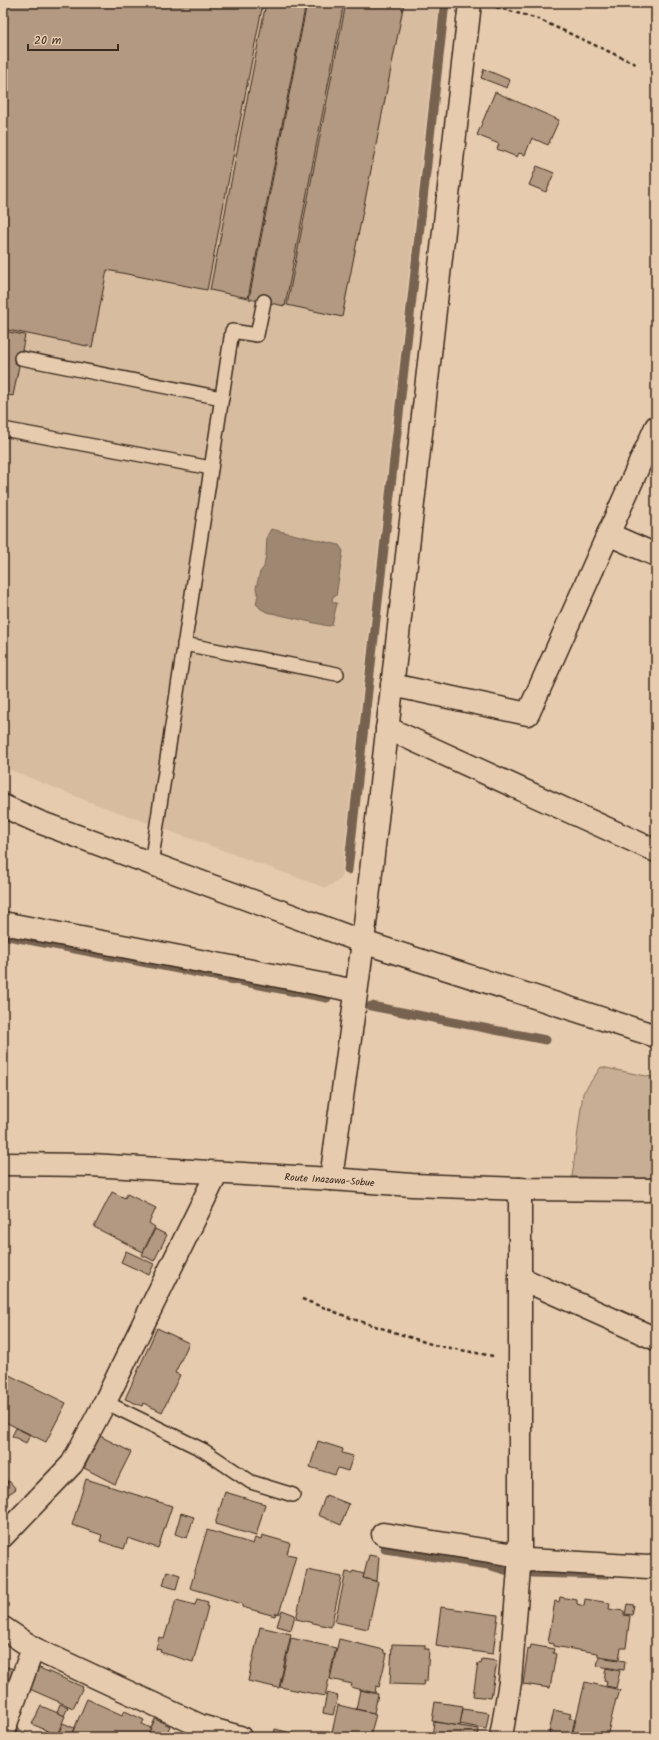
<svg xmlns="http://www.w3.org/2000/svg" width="659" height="1740" viewBox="0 0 659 1740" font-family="Kalam,sans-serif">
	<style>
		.built { fill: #d7bca0 }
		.green { fill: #c8ae94; stroke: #826c59 }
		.water { fill: #9e8872; stroke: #766250 }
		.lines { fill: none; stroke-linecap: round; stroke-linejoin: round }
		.stream { stroke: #766250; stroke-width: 9 }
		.building { fill: #b39981; stroke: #3b2a1e }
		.service-casing { stroke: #3b2a1e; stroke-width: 16 }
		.minor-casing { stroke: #3b2a1e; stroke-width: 25 }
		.tertiary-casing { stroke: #3b2a1e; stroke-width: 25 }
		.secondary-casing { stroke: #3b2a1e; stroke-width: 25 }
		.path { stroke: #3b2a1e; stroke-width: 2.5; stroke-dasharray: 4 3; stroke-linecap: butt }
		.service { stroke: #e7cbae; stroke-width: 13 }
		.minor { stroke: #e7cbae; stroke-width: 22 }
		.tertiary { stroke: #e7cbae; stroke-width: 22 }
		.secondary { stroke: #e7cbae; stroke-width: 22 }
		.labels { text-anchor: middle; stroke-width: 3; stroke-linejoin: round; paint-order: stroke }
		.street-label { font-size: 10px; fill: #3b2a1e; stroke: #e7cbae }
	</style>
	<rect width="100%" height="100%" fill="#e7cbae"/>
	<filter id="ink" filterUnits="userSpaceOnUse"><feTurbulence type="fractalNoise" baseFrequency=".025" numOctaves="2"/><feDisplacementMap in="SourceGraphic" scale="8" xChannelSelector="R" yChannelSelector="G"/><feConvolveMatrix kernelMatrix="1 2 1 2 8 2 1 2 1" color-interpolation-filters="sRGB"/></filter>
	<g filter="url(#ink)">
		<polygon class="built" points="3,3 439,3 341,879 326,888 90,802 3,767"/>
		<polygon class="green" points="601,1067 656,1078 656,1178 572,1177 583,1093"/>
		<polygon class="water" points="271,529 339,545 343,551 336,596 333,596 332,602 337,603 332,625 328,626 267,612 261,609 256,604 258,595 256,588 260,572 264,567 266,555 267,536"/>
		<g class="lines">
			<g class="stream">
				<polyline points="348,870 445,3"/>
				<polyline points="3,935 327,998"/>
				<polyline points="371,1006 546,1040"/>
				<polyline points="385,1549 488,1565 508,1571"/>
				<polyline points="533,1573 605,1575"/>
			</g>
		</g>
		<g class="building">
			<polygon points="3,3 263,3 207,290 107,270 92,347 3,329"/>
			<polygon points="266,3 306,3 248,298 210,290"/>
			<polygon points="307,3 344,3 285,306 249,299"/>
			<polygon points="346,3 404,3 342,317 287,305"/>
			<polygon points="484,69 510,80 507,88 481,78"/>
			<polygon points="495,92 559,120 548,145 532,138 525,155 519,153 517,157 497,149 499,144 477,135"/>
			<polygon points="537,166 554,173 546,192 529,185"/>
			<polygon points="3,331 25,335 13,396 3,394"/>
			<polygon points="112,1192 125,1198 127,1194 156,1208 149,1223 155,1227 143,1252 94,1227"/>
			<polygon points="155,1229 167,1235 154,1261 142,1255"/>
			<polygon points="126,1251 154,1264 149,1275 121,1262"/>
			<polygon points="157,1328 189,1343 175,1373 180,1375 162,1412 143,1403 142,1406 125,1399"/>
			<polygon points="3,1372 66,1403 46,1442 3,1421"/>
			<polygon points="16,1428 30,1435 26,1443 12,1436"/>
			<polygon points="100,1436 131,1452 115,1484 84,1468"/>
			<polygon points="318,1441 343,1449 342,1453 353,1456 348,1471 338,1468 335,1475 310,1467"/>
			<polygon points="3,1478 8,1481 3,1490"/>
			<polygon points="86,1479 172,1506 158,1548 128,1538 124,1549 100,1541 102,1535 72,1525"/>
			<polygon points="9,1481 16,1489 3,1498 3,1491"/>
			<polygon points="225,1492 265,1504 256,1536 215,1524"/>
			<polygon points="326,1495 349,1504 341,1525 318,1515"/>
			<polygon points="181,1513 194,1517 187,1538 175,1534"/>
			<polygon points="207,1530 253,1544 255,1538 261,1540 262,1535 290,1543 287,1554 296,1556 279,1614 276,1613 275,1616 242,1607 242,1604 190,1588"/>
			<polygon points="369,1555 379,1557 377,1581 363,1578"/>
			<polygon points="307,1570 342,1577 331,1627 296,1619"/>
			<polygon points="167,1571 180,1575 176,1589 163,1585"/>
			<polygon points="353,1571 364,1574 363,1578 378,1582 368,1629 335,1622 346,1572 352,1573"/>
			<polygon points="560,1597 577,1600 577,1604 584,1606 585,1599 610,1603 609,1609 624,1611 624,1615 630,1616 626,1648 621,1648 619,1659 598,1656 598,1653 553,1646 553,1644 548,1643 555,1601 559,1602"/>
			<polygon points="197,1599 208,1602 207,1606 208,1607 193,1662 160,1652 161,1650 156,1649 159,1637 164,1639 176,1600 195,1605"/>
			<polygon points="627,1604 634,1605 632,1615 625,1614"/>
			<polygon points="441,1607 498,1615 493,1654 436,1646"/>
			<polygon points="282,1610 295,1615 291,1630 277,1626"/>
			<polygon points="260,1627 291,1634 279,1688 248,1681"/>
			<polygon points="291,1638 336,1648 325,1696 280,1687"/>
			<polygon points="339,1639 384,1650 384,1653 387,1654 379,1687 376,1686 375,1693 351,1687 352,1684 330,1679"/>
			<polygon points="392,1644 425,1645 425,1649 429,1649 427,1681 424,1681 423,1685 390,1684"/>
			<polygon points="531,1645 554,1649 553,1653 556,1654 550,1688 523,1684 528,1649 530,1650"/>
			<polygon points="599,1657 625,1661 624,1670 597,1666"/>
			<polygon points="482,1659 497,1661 491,1698 473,1696 478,1663 481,1664"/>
			<polygon points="3,1666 14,1669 3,1713"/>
			<polygon points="35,1666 83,1687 73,1708 25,1687"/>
			<polygon points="606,1668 620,1671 616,1688 606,1686 607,1681 604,1680"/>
			<polygon points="585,1682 620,1690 617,1700 616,1699 607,1737 572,1736"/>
			<polygon points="360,1690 378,1694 374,1713 356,1709"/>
			<polygon points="327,1693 338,1696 333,1715 323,1713"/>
			<polygon points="87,1699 122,1715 125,1711 144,1720 142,1724 151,1728 147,1737 74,1737 71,1736"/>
			<polygon points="435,1702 463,1706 460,1726 432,1721"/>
			<polygon points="60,1704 68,1707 64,1716 57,1712"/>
			<polygon points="338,1705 376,1714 370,1737 331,1737"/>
			<polygon points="41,1706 65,1716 57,1735 32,1724"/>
			<polygon points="463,1709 489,1713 486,1729 460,1724"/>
			<polygon points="554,1710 571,1714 569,1718 575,1719 571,1737 548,1737"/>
			<polygon points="155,1719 170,1726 165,1737 147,1737"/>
			<polygon points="434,1722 479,1729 478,1737 432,1737"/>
			<polygon points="63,1723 74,1728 70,1737 58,1735"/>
			<polygon points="18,1729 36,1737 14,1737"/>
			<polygon points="275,1729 308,1737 274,1737"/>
			<polygon points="45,1731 57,1736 56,1737 43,1737"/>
		</g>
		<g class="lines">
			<g class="service-casing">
				<g id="service">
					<polyline points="21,358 222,398"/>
					<polyline points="3,429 211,468"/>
					<polyline points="184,644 337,674"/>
					<polyline points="151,864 232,331 257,335 264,301"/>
					<polyline points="105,1402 203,1450 251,1482 293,1495"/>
				</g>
			</g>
			<g class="minor-casing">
				<g id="minor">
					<polyline points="608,534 656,555"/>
					<polyline points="392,685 528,714 656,427"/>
					<polyline points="387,728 656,851"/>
					<polyline points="3,923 356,991"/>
					<polyline points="520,1278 656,1339"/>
					<polyline points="383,1534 520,1556 529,1560 648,1567 656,1566"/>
					<polyline points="3,1536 72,1464 105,1402 217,1173"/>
					<polyline points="3,1628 33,1648 201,1726 240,1737"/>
					<polyline points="3,1732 33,1648"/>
					<polyline points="501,1737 510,1682 520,1556 520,1189"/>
				</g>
			</g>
			<g class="tertiary-casing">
				<g id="tertiary">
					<polyline points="3,806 39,822 363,942 656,1036"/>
					<polyline points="331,1179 363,942 470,3"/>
				</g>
			</g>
			<g class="secondary-casing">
				<g id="secondary">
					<path id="s1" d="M 3,1164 L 91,1165 L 331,1179 L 412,1185 L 520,1189 L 656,1190"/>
				</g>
			</g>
			<g class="path">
				<polyline points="496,7 538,19 638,65"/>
				<polyline points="302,1299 353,1319 434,1345 493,1356"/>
			</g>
			<use href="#service" class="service"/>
			<use href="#minor" class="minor"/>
			<use href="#tertiary" class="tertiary"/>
			<use href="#secondary" class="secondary"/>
		</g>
	</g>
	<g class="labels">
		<g class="street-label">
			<text dy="4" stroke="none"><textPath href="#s1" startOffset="327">Route Inazawa-Sobue</textPath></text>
		</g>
	</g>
	<rect width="659" height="1740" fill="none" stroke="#e7cbae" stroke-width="16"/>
	<rect x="8" y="8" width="643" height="1724" fill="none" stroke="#3b2a1e" stroke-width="1.5" filter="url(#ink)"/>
	<path d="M28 44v6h90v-6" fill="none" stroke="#3b2a1e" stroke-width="2"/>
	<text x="34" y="44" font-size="12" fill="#3b2a1e" stroke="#e7cbae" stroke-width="3" paint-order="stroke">20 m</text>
</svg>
